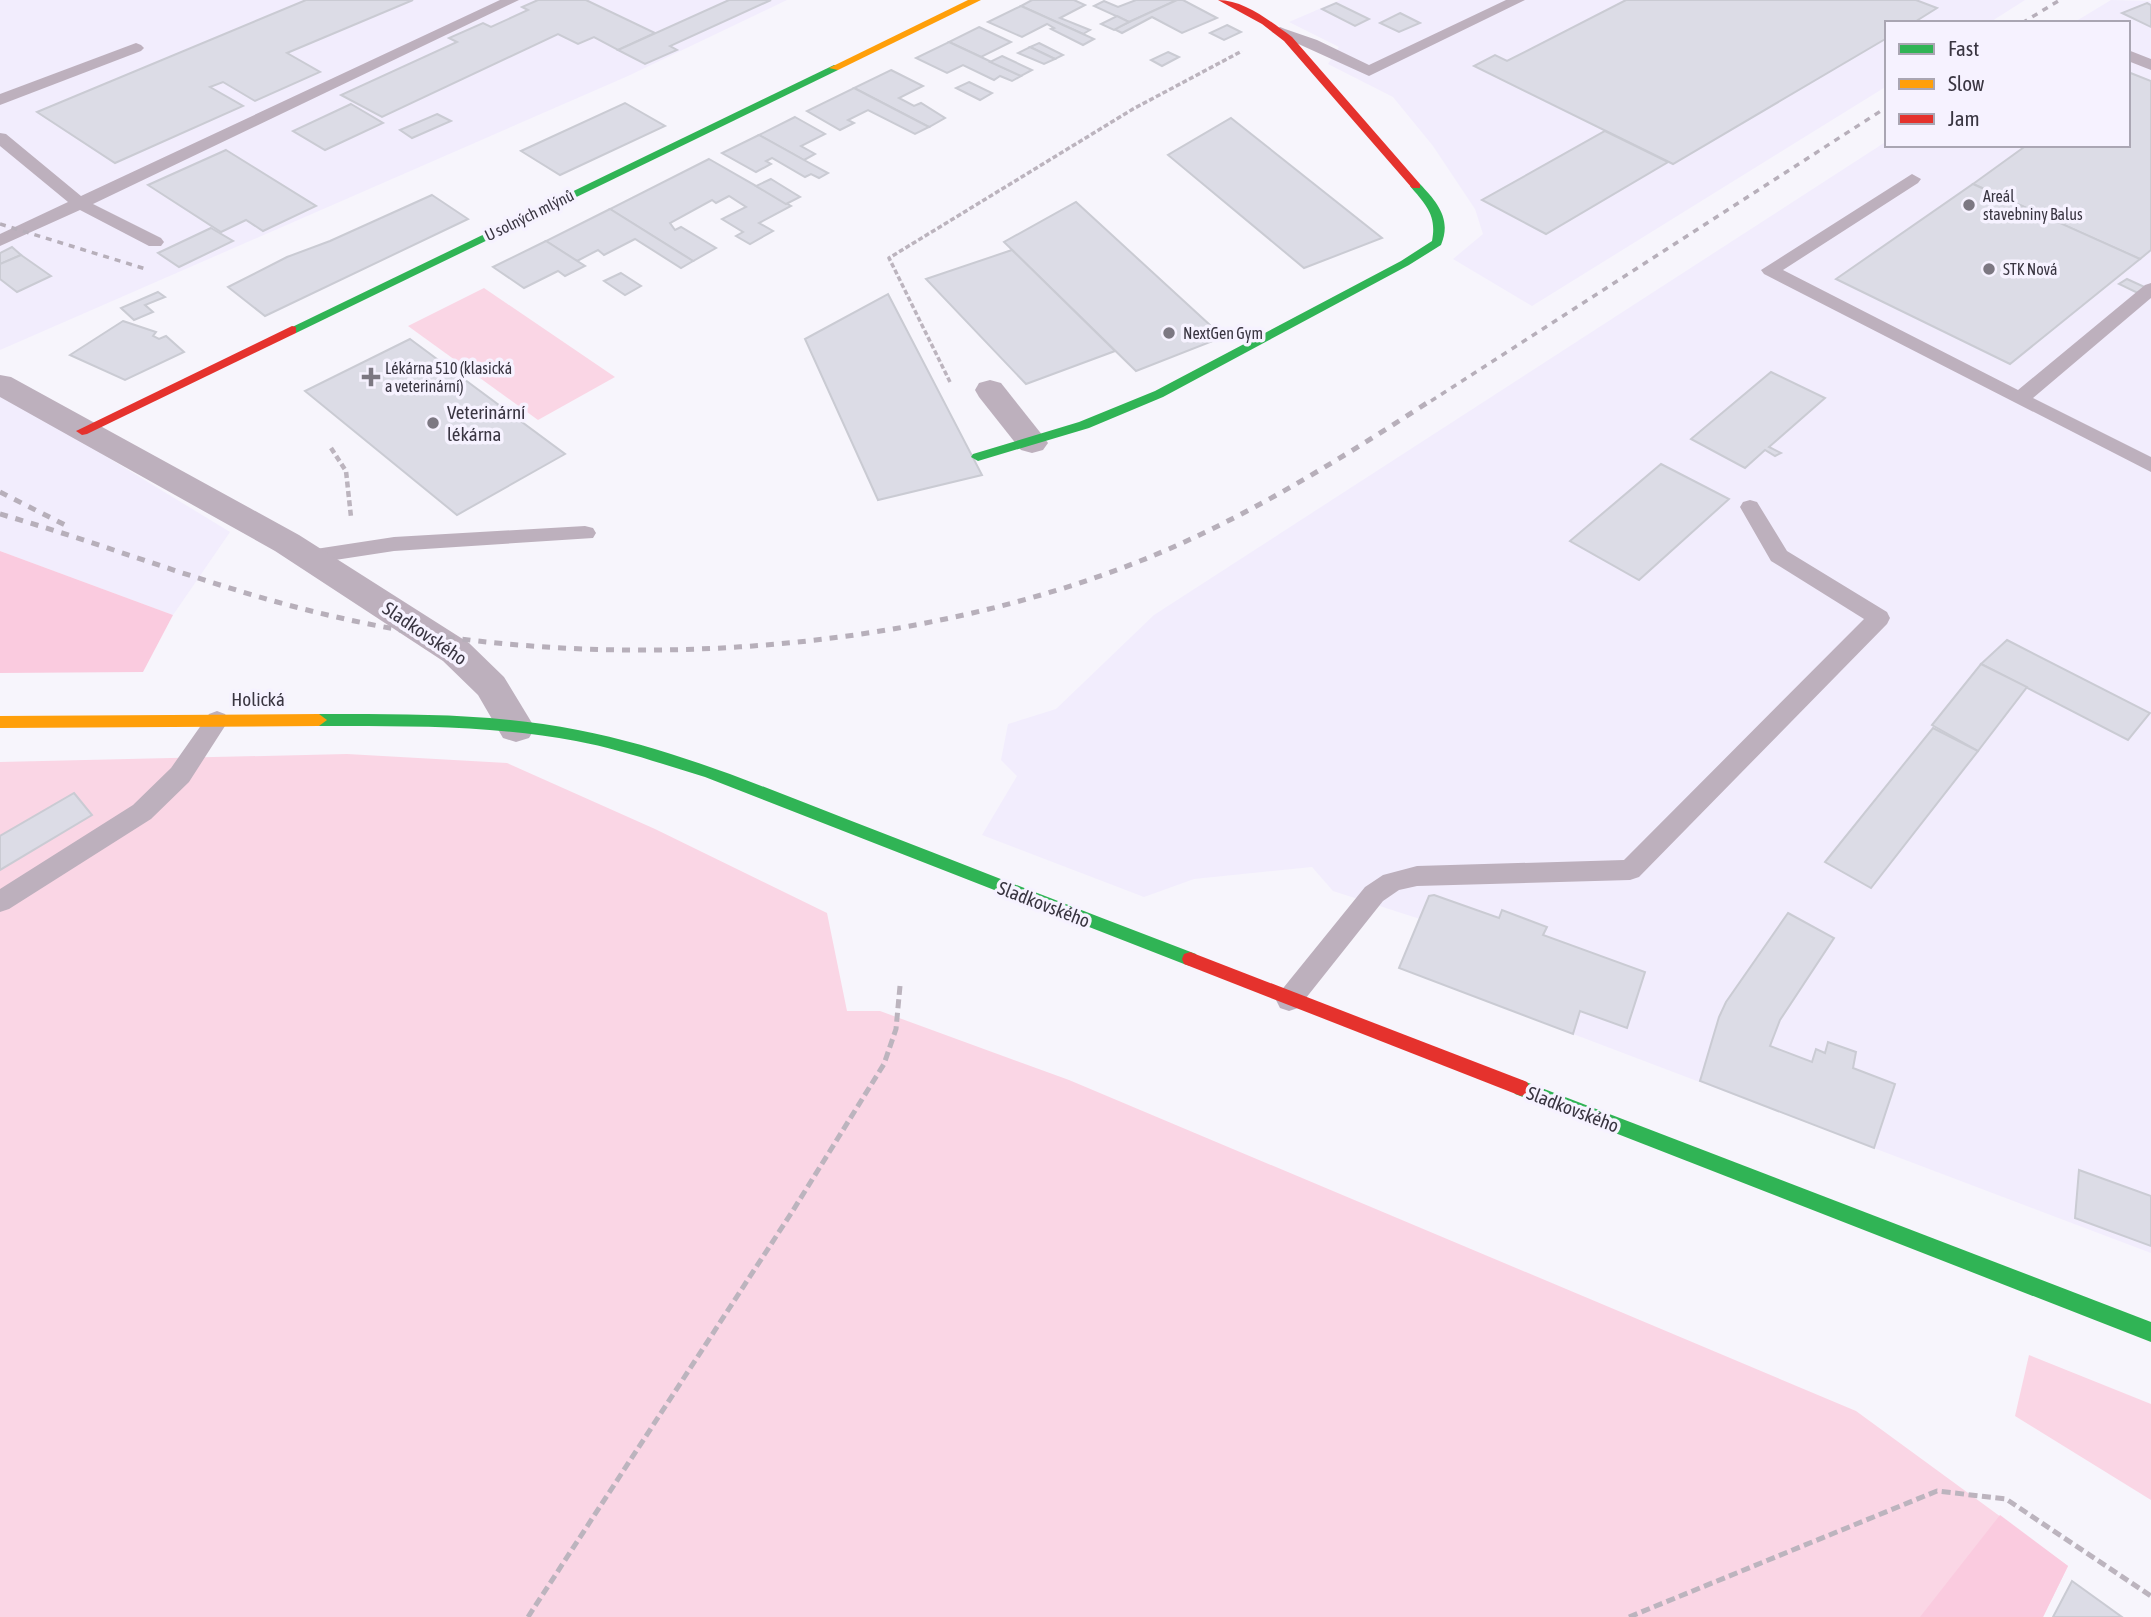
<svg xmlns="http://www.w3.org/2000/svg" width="2151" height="1617" viewBox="0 0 2151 1617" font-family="'Asap Condensed',sans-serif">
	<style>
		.built { fill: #f2edfd }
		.green { fill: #fad6e5 }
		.forest { fill: #facbdf }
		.building { fill: #dcdce6; stroke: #cacbd3; stroke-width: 2 }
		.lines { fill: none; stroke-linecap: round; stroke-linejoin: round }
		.path-far2 { stroke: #bcb4be; stroke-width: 3.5; stroke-dasharray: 5 2.5; stroke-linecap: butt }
		.path-far1 { stroke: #bcb4be; stroke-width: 4.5; stroke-dasharray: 6 3.5; stroke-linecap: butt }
		.path { stroke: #bcb4be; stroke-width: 5; stroke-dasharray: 9 4.5; stroke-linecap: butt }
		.lane { fill: #bdb0bd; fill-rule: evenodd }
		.street { fill: #bdb0bd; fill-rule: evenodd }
		.fast { fill: #30b455; fill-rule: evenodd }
		.slow { fill: #ff9f0a; fill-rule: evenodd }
		.jam { fill: #e5322d; fill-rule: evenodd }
		.rail-far1 { stroke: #b7afba; stroke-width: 3.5; stroke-dasharray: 6 6; stroke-linecap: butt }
		.rail { stroke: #b7afba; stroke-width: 5; stroke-dasharray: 8 8; stroke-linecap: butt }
		.poi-dot { fill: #7c7882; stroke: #f6f2ff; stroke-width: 2.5 }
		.labels { text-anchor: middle; stroke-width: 7; stroke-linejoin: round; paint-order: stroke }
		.far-poi-label { font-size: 16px; fill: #393541; stroke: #f6f2ff; text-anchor: start }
		.far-street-label { font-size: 16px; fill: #393541; stroke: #f6f2ff }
		.poi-label { font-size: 19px; fill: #393541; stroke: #f6f2ff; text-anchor: start }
		.street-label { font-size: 19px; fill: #393541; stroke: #f6f2ff }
	</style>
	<rect width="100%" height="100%" fill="#f7f5fc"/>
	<g class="built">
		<polygon points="0,0 787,0 628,76 0,350"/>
		<polygon points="1340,0 2025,0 1989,23 1887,23 1887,86 1532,306 1453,259 1483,234 1475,209 1433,146 1393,97 1328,64 1339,47 1289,22"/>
		<polygon points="2111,0 2151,1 2151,1253 1399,968 1420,919 1333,891 1312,867 1194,879 1144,897 982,835 1017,776 1001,760 1008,724 1056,709 1154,615 1887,141 1887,145 2128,145 2128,23 2073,23"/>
		<polygon points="0,392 230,532 173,615 0,551"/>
	</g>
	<g class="green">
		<polygon points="484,288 615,377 538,420 408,326"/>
		<polygon points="347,754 507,763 655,829 827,913 847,1011 880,1011 1069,1080 1856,1411 2068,1566 2043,1617 0,1617 0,762"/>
		<polygon points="2029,1355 2151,1404 2151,1500 2015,1416"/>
	</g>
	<g class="forest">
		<polygon points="0,551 173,615 143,672 0,673"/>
		<polygon points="2000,1515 2068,1566 2043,1617 1920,1617"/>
	</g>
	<g class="building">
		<polygon points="306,0 413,0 287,53 320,72 255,101 223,82 210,87 243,106 115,163 37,112"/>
		<polygon points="538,0 586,0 655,33 618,50 594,37 578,44 558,34 382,117 341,95 457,42 449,38 483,23 491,27 528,10 522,7"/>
		<polygon points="729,0 771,0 670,46 677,50 645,64 618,50"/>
		<polygon points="1032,0 1074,0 1085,5 1060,18 1090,30 1083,34 1021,6"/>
		<polygon points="1136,0 1177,0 1129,22 1094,6 1104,1 1118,7"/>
		<polygon points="1177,0 1183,0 1217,18 1182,33 1152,17 1122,33 1114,29"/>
		<polygon points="1626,0 1916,0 1937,8 1913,23 1887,23 1887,38 1673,164 1474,66 1495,55 1507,61"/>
		<polygon points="1336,3 1369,19 1355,26 1322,9"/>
		<polygon points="2147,3 2151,5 2151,27 2122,13"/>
		<polygon points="1021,6 1083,34 1094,39 1083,45 1051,29 1054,28 1047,24 1022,37 988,22"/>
		<polygon points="1400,13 1420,23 1399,32 1380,23"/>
		<polygon points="1117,16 1129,22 1114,30 1101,24"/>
		<polygon points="1227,25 1241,32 1224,40 1210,33"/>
		<polygon points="979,27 1011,42 981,57 949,42"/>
		<polygon points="949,42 981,57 1021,76 1012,81 1000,76 994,80 963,65 947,73 916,58"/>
		<polygon points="1039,43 1063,55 1055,59 1030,47"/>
		<polygon points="1030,47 1055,59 1044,64 1018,53"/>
		<polygon points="1168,52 1179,57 1162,66 1151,60"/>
		<polygon points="1002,56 1032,70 1021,76 990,62"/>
		<polygon points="891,70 923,86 899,98 914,106 921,103 945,118 929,127 854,88"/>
		<polygon points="2128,72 2151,81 2151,250 2140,259 1973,184 2027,145 2128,145"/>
		<polygon points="969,82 992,93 980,100 956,88"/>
		<polygon points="854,88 929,127 915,134 868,110 848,120 854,123 840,130 807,111"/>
		<polygon points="625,103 665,126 560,175 521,151"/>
		<polygon points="351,104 383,123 325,150 293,131"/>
		<polygon points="437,114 451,121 412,138 400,130"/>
		<polygon points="795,117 825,134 801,146 815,154 804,160 759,135"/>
		<polygon points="1231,118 1382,238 1304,268 1168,155"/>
		<polygon points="1605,131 1668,162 1546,234 1482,200"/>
		<polygon points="759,135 804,160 828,173 819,178 811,174 805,177 772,158 766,161 771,164 756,172 722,153"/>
		<polygon points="226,150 316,206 263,231 246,220 221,232 148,185"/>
		<polygon points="709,159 791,206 759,223 773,231 750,244 736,236 743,232 722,219 746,207 729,196 716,203 712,200 670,223 675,230 681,227 716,248 693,261 610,209"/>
		<polygon points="771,179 800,197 786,204 756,186"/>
		<polygon points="1973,184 2140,259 2010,364 1836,279"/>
		<polygon points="432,195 468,219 265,316 228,287 287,257 330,241"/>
		<polygon points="1076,202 1223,337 1136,371 1004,242"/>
		<polygon points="610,209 693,261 681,268 635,239 604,255 598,250 577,261 546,241"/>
		<polygon points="211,228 233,241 179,267 158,253"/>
		<polygon points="546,241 585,266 565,276 558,271 524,288 493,267"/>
		<polygon points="12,247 21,255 0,264 0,253"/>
		<polygon points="1012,250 1115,351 1026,384 926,279"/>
		<polygon points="21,255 51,276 17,292 0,279 0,264"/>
		<polygon points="621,273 641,286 625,295 604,281"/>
		<polygon points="2127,279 2149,289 2142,295 2119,284"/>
		<polygon points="158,292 165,297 145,305 153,312 134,320 121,308"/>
		<polygon points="888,294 982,475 878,500 805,339"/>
		<polygon points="123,321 156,332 153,336 159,339 166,336 184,352 125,380 70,355"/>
		<polygon points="410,339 565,454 457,515 305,391"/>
		<polygon points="1771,372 1825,398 1769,447 1781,453 1775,456 1765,450 1745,468 1691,439"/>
		<polygon points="1661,464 1729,499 1639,580 1570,541"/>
		<polygon points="2007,640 2150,713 2128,740 1981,664"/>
		<polygon points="1981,664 2027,687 1978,751 1932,725"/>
		<polygon points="1933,728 1978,751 1871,888 1825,862"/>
		<polygon points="74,793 92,815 0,870 0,836"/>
		<polygon points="1434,895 1499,918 1502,910 1547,927 1543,935 1645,972 1627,1028 1580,1011 1573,1034 1399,968 1429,896"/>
		<polygon points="1788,913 1834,938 1780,1020 1770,1046 1812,1062 1816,1049 1825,1053 1828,1042 1856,1052 1853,1068 1895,1084 1874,1148 1700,1081 1719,1017 1726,1002"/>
		<polygon points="2079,1170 2151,1196 2151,1246 2075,1218"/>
		<polygon points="2072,1581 2122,1617 2053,1617"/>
	</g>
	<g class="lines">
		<polyline class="path-far2" points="950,382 889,258 1133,109 1242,51"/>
		<polyline class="path-far1" points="331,448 346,471 351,517"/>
		<g class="path">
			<polyline points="528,1617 792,1212 884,1064 896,1029 900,986"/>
			<polyline points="1629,1617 1937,1491 2006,1499 2151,1596"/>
		</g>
		<g class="lane">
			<polygon points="500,0 519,0 93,204 161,238 164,242 161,246 149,246 80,210 0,246 0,234 68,202 0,146 0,133 6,134 81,196"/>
			<polygon points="1506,0 1525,0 1369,76 1272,32 1280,27 1285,29 1317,40 1369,65"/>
			<polygon points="136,43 141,45 144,48 141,51 0,105 0,94"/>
			<polygon points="2128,50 2151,59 2151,70 2128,61"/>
			<polygon points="1912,174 1921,179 1918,183 1783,270 2018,390 2145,285 2151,283 2151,298 2033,398 2151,457 2151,472 1764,274 1761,270"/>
			<polygon points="1750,500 1757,502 1787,551 1887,612 1890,618 1887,624 1639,877 1630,880 1417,886 1399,890 1383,901 1298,1008 1289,1011 1280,1008 1276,1000 1280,992 1365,887 1383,875 1417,866 1624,860 1864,619 1771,561 1740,507 1743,502"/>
			<polygon points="585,526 593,528 596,533 593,538 394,551 309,564 301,562 298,557 301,552 309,550 394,537"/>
			<polygon points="217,711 225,714 229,720 225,726 189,782 151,819 9,909 0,912 0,889 133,805 171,768 209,714"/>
		</g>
		<g class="street">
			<polygon points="0,375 11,377 299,535 469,643 504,677 535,728 529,738 516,742 503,738 478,695 443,661 275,551 0,397"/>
			<polygon points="990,380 1001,383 1043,436 1048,443 1043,450 1032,453 1021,450 979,397 975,390 979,383"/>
		</g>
		<g class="fast">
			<polygon points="834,65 838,66 838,70 296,333 288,333 286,330"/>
			<path d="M 1412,184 L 1420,184 C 1437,202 1452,219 1441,245 L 1409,265 L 1163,397 L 1089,428 L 978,461 L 971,457 L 973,454 L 1079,422 L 1155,391 L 1401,261 L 1432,241 C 1437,215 1426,205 1410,186 Z"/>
			<path d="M 319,714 C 405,714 493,713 578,730 C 672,748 761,786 849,820 C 965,865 1080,910 1196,954 L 1198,959 L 1196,964 L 1190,966 L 1184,964 L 705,777 C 662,764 619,749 576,741 C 491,725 404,726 319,726 L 311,720 Z"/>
			<polygon points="1521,1080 2151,1322 2151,1342 1515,1094 1512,1088 1515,1082"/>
		</g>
		<g class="slow">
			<polygon points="968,0 981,0 838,70 829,68"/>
			<polygon points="319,714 327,720 319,726 0,728 0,716"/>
		</g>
		<g class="jam">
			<path d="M 1218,0 C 1245,0 1271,22 1292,37 L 1420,184 L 1420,188 L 1412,188 L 1284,41 L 1262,24 Z"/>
			<polygon points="292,326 296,327 296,333 87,434 82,435 76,431"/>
			<polygon points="1190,952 1527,1082 1530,1088 1527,1094 1521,1096 1184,964 1182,959 1184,954"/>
		</g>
		<g class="rail-far1">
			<polyline points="2022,23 2060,0"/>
			<polyline points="0,224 149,270"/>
			<polyline points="1431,401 1887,107"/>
		</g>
		<g class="rail">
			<polyline points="0,492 65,525"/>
			<path d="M 0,514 C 111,546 219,590 332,616 C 588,676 906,657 1150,557 C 1251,515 1342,458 1433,399"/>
		</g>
	</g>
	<g class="poi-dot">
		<circle cx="1969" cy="205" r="7"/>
		<circle cx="1989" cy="269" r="7"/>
		<circle cx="1169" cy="333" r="7"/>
		<path d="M367.5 366.5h7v7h7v7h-7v7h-7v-7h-7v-7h7z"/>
		<circle cx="433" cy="423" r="7"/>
	</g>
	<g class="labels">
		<g class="far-poi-label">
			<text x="1983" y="202">Areál<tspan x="1983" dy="18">stavebniny Balus</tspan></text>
			<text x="2003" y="275">STK Nová</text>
			<text x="1183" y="339">NextGen Gym</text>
			<text x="385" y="374">Lékárna 510 (klasická<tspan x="385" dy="18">a veterinární)</tspan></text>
		</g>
		<g class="far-street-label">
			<text transform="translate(529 215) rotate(-26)" y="6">U solných mlýnů</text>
		</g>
		<g class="poi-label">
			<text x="447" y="419">Veterinární<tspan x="447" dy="22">lékárna</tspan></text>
		</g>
		<g class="street-label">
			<text transform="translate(425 633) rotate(34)" y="7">Sladkovského</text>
			<text x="258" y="706">Holická</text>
			<text transform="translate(1044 904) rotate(21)" y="7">Sladkovského</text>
			<text transform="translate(1573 1109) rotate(21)" y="7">Sladkovského</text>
		</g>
	</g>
	<rect x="1885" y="21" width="245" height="126" fill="#f6f2ff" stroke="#aaa6b3" stroke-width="2"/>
	<rect x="1899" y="44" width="35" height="10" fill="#30b455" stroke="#aaa6b3" stroke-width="2"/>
	<text x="1948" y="56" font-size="21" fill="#393541">Fast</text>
	<rect x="1899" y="79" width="35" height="10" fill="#ff9f0a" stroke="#aaa6b3" stroke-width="2"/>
	<text x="1948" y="91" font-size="21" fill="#393541">Slow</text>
	<rect x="1899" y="114" width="35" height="10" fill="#e5322d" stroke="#aaa6b3" stroke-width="2"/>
	<text x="1948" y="126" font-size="21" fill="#393541">Jam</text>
</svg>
